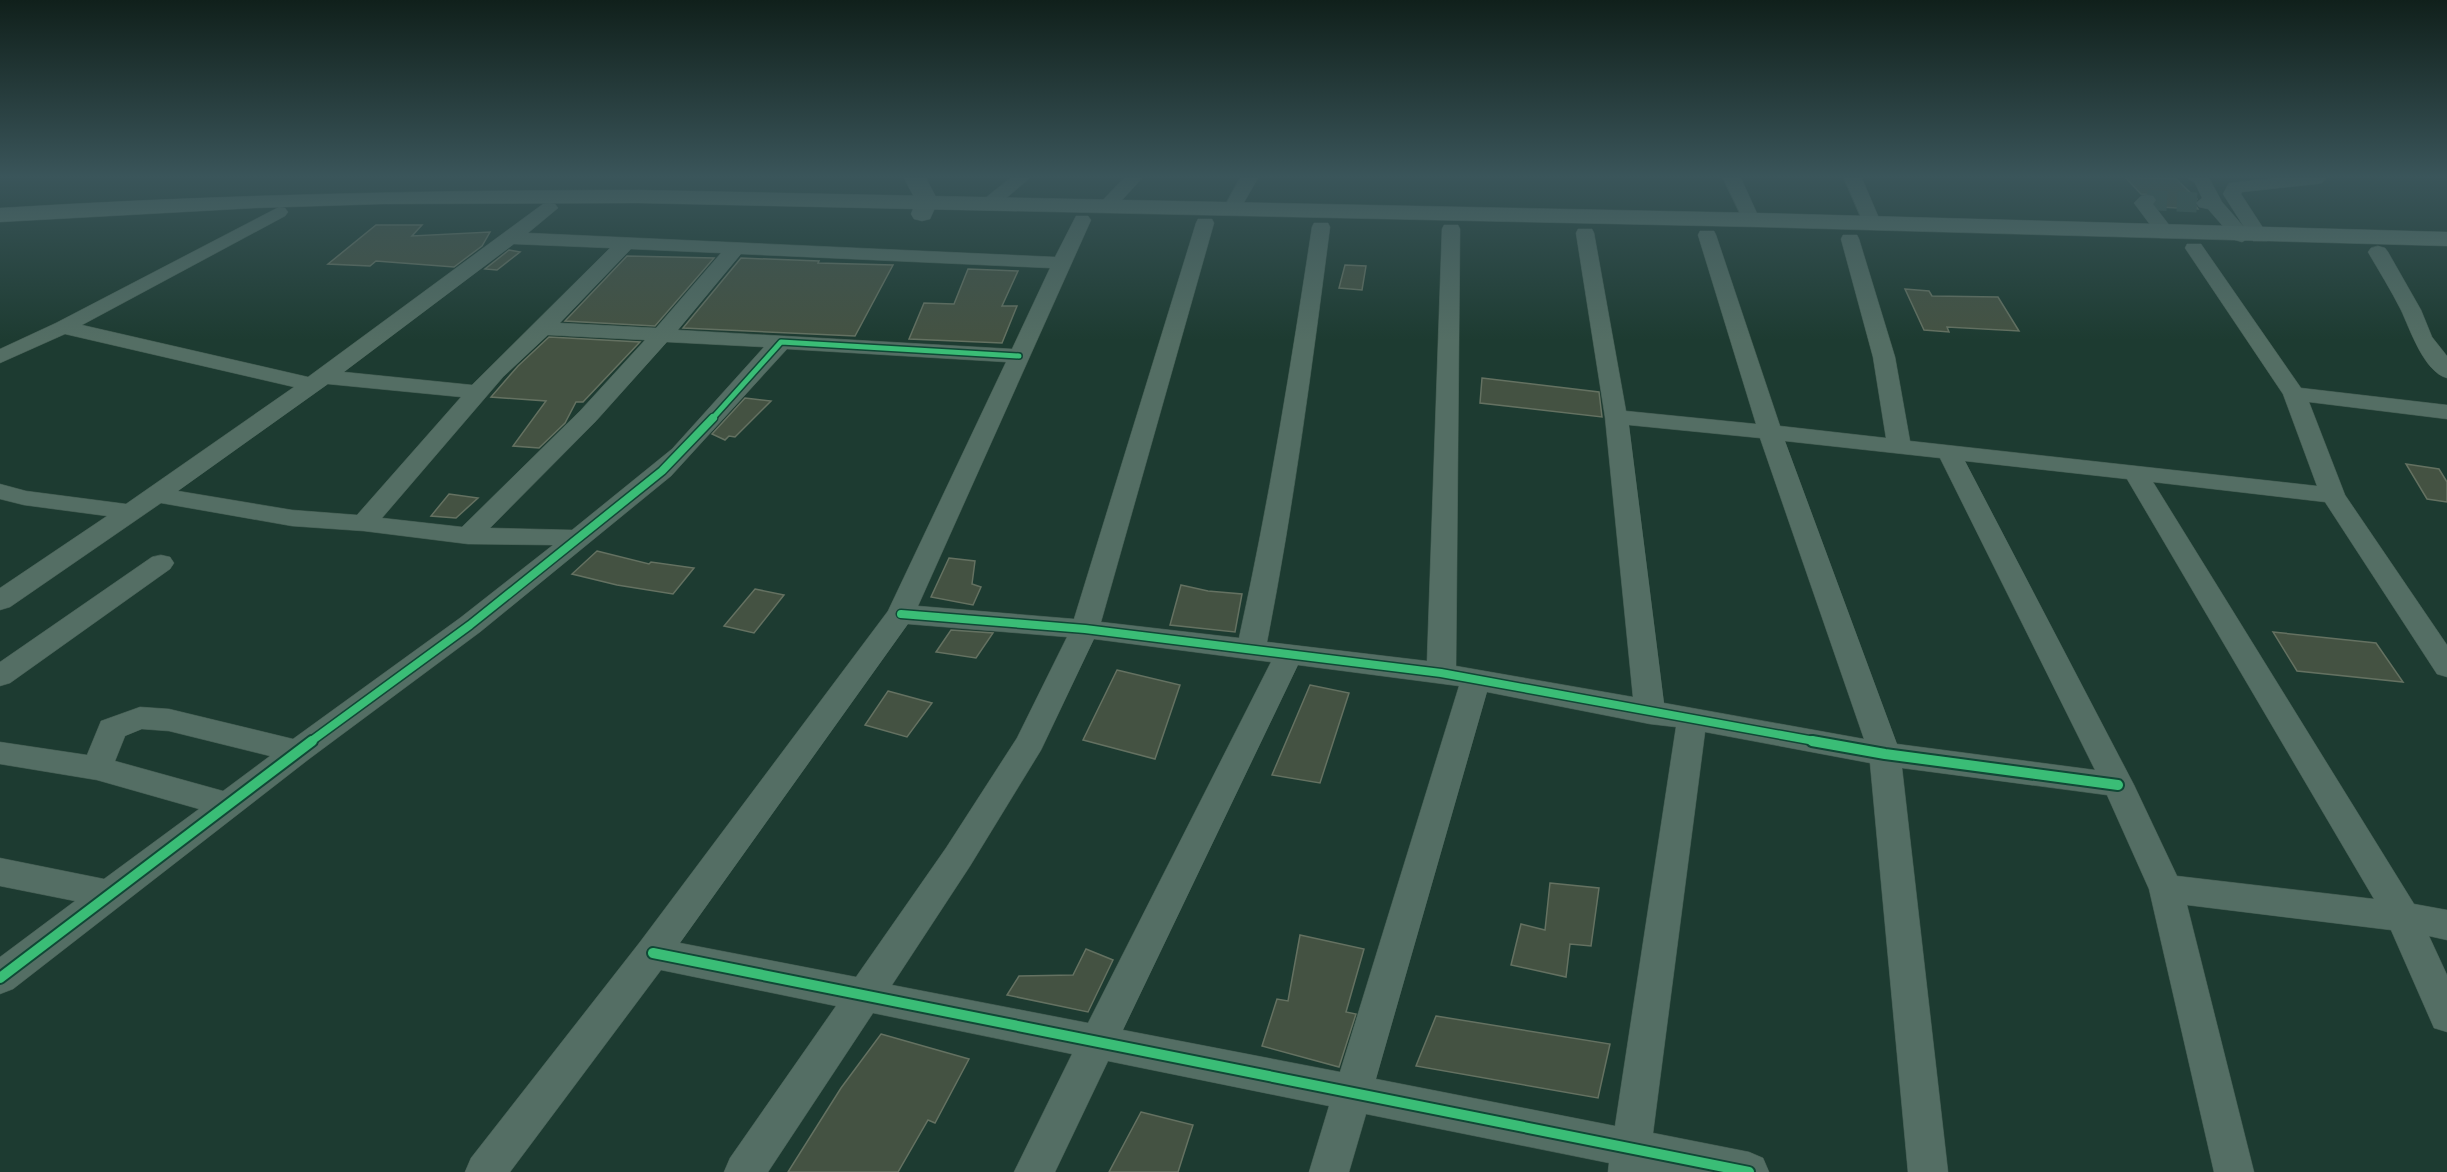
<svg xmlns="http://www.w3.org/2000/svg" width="2447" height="1172" viewBox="0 0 2447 1172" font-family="'Libre Baskerville',serif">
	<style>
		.building { fill: #445242; stroke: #647161; stroke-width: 1.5 }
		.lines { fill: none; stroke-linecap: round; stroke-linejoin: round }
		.minor-tunnel { stroke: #38574c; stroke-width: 20; stroke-dasharray: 20 10; stroke-linecap: butt }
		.minor-casing { stroke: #40594f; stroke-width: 1 }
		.major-casing { stroke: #40594f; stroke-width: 1 }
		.highway-casing { stroke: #40594f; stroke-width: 1 }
		.minor { fill: #546e64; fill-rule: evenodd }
		.major { fill: #587268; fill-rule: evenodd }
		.highway { fill: #5b766c; fill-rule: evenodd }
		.cycleway-far2-casing { stroke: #104836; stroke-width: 8 }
		.cycleway-far1-casing { stroke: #104836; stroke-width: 11 }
		.cycleway-casing { stroke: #104836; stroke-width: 14 }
		.cycleway-far2 { stroke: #3abd76; stroke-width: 5 }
		.cycleway-far1 { stroke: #3abd76; stroke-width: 8 }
		.cycleway { stroke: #3abd76; stroke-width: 10 }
	</style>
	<rect width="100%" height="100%" fill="#1d3b31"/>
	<g class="building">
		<polygon points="2125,177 2176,179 2197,199 2194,203 2198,209 2158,207 2156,204 2158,200 2155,195 2141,194"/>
		<polygon points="376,225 422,225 412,236 490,232 482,246 454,267 376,261 370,266 328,264"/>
		<polygon points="509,250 520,252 497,270 485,269"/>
		<polygon points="627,256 714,258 655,326 565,321"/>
		<polygon points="741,258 819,261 818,263 893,265 855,336 683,328"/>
		<polygon points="1345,265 1366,266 1362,290 1339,288"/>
		<polygon points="968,269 1018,271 1002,306 1017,306 1002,343 909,339 924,303 954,304"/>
		<polygon points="1905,289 1929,291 1932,296 1998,297 2019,331 1947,327 1949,332 1924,330"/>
		<polygon points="549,337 640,342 583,402 576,402 565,423 539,448 513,446 546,401 491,397 518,366"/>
		<polygon points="1482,378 1599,392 1602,417 1480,403"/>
		<polygon points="745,398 771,401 735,437 729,436 725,440 712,434"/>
		<polygon points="2406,464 2439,469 2447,482 2447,502 2427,499"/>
		<polygon points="449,494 478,498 456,518 431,516"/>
		<polygon points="597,551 649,564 651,562 694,568 673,594 617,585 572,574"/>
		<polygon points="949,558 975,561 972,584 981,587 973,605 931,597"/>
		<polygon points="1181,585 1208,591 1242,594 1235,632 1170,625"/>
		<polygon points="755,589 784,595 754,633 724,626"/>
		<polygon points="951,630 993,633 976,658 936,652"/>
		<polygon points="2273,632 2376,643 2403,682 2297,671"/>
		<polygon points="1117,670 1180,685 1155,759 1083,740"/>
		<polygon points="1310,685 1349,693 1320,783 1272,775"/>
		<polygon points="888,691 932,703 907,737 865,725"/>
		<polygon points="1550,883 1599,888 1591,946 1570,944 1566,977 1511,965 1521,924 1545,930"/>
		<polygon points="1300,935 1364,949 1346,1012 1356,1014 1339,1067 1262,1046 1277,999 1288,1001"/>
		<polygon points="1086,949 1113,960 1088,1012 1007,995 1019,976 1073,975"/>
		<polygon points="1436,1016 1610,1044 1598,1098 1416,1066"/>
		<polygon points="881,1034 969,1059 935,1123 928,1120 898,1172 788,1172 841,1088"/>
		<polygon points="1141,1112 1193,1125 1178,1172 1109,1172"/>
	</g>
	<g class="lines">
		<polyline class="minor-tunnel" points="2147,200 2205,203"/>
		<g class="minor-casing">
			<g id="minor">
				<polygon points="1013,176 1032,176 996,207 984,207 981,203 984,199"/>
				<polygon points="1126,176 1144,176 1113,210 1101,210 1098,206 1101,202"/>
				<polygon points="1241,176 1259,176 1238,213 1226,213 1223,209"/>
				<polygon points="1722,176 1740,176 1760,220 1757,224 1745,224"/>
				<polygon points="1843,176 1861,176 1881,223 1879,227 1865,227"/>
				<polygon points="2184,176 2208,176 2222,202 2244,227 2223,194 2229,183 2295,176 2328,176 2322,183 2316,184 2242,192 2241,194 2269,237 2267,241 2253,241 2251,237 2242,242 2235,240 2208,209 2199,207 2196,203 2202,198 2195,183"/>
				<polygon points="2147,195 2153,196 2156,200 2153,204 2176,234 2174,238 2160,238 2134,203 2141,196"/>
				<path d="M 549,203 L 555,204 L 558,208 L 528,233 L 1055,257 L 1076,216 L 1088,216 L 1091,220 L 918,606 L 1074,619 L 1196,223 L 1198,219 L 1212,219 L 1214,223 L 1101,622 L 1239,638 C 1269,502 1291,365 1312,227 L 1314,223 L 1328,223 L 1330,227 C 1312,366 1294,504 1267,642 L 1427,661 L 1442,229 L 1444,225 L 1458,225 L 1460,229 L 1456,666 L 1633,697 L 1605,417 L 1576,233 L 1578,229 L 1592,229 L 1594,233 L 1626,411 L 1756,424 L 1698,235 L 1700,231 L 1714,231 L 1716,235 L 1780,426 L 1886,438 L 1873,357 L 1841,239 L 1843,235 L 1857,235 L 1859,239 L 1895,357 L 1910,441 L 2317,486 L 2283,394 L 2185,248 L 2187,244 L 2201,244 L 2301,388 L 2447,405 L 2447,419 L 2309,402 L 2345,495 L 2447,645 L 2447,677 L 2437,674 L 2325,502 L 2153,482 L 2414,904 L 2447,910 L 2447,940 L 2429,936 L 2447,975 L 2447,1032 L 2434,1028 L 2391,930 L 2187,905 L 2254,1172 L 2214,1172 L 2149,889 L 2107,795 L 1902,768 L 1948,1172 L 1908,1172 L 1870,763 L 1705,732 L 1653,1133 L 1749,1152 L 1763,1158 L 1769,1172 L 1608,1172 L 1609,1163 L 1366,1114 L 1349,1172 L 1309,1172 L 1329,1106 L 1108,1061 L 1055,1172 L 1014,1172 L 1072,1054 L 873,1013 L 768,1172 L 724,1172 L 730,1158 L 836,1006 L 661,970 L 510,1172 L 465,1172 L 471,1158 L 640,942 L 888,611 L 1006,362 L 787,349 L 671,476 L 480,632 L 309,759 L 13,989 L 0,994 L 0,957 L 75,901 L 0,886 L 0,858 L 104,879 L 199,809 L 97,780 L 0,764 L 0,742 L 87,755 L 101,721 L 140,707 L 169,709 L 293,739 L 460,618 L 553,545 L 468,544 L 364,531 L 292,526 L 161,503 L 10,607 L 0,610 L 0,588 L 107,516 L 24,505 L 0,499 L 0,484 L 26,491 L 126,504 L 294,387 L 65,334 L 0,363 L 0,349 L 56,323 L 279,207 L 285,208 L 288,212 L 285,216 L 82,325 L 308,377 L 543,204 ZM 514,244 L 610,248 L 472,385 L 344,372 ZM 631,249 L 721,253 L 656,328 L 560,323 ZM 741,254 L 1050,268 L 1012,349 L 678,330 ZM 548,335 L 645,340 L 580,411 L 462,527 L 382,518 L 503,377 ZM 667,342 L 764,347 L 672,449 L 572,530 L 490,528 L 596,421 ZM 328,384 L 461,397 L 357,515 L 292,510 L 178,491 ZM 1629,425 L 1760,438 L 1864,739 L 1664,703 ZM 1785,441 L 1940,458 L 2095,770 L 1897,744 ZM 1965,461 L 2127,479 L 2374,899 L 2177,876 L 2134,785 ZM 908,624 L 1067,637 L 1017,738 L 946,848 L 856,977 L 680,943 ZM 1094,639 L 1271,662 L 1088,1023 L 892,985 L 970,866 L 1041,750 ZM 1298,665 L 1459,686 L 1340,1072 L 1123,1030 ZM 1487,692 L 1650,724 L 1676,727 L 1615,1126 L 1376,1079 ZM 142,729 L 169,731 L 270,756 L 223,791 L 115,761 L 125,736 Z"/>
				<path d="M 2378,246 L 2385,248 L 2388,252 L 2421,310 L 2432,337 L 2447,356 L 2447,378 C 2424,372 2410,329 2401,310 C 2391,290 2379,271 2368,252 L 2371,248 Z"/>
				<polygon points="161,555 170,557 174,563 170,569 10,683 0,686 0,662 152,557"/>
			</g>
		</g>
		<g class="major-casing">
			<polygon id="major" points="903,176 925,176 938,201 930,219 922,221 914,219 911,214 916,201"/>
		</g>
		<g class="highway-casing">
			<path id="highway" d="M 638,190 L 1758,213 L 2447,232 L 2447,246 L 1758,227 L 638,203 L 382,204 L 255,208 L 0,222 L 0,208 C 213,195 425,190 638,190 Z"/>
		</g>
		<use href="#minor" class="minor"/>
		<use href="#major" class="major"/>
		<use href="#highway" class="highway"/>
		<g class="cycleway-far2-casing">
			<polyline id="cycleway-far2" points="712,419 781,342 1019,356"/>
		</g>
		<g class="cycleway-far1-casing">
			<g id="cycleway-far1">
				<polyline points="901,614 1085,629 1441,673 1820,742"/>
				<polyline points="310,742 470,625 662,471 713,418"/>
			</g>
		</g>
		<g class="cycleway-casing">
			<g id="cycleway">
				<polyline points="1812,741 1885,754 2118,785"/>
				<polyline points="653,953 1749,1172"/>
				<polyline points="0,978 312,741"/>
			</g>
		</g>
		<use href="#cycleway-far2" class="cycleway-far2"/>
		<use href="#cycleway-far1" class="cycleway-far1"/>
		<use href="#cycleway" class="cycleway"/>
	</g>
	<linearGradient id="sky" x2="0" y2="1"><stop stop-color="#10201b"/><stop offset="0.52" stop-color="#3a555a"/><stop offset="1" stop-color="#3a555a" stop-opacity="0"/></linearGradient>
	<rect width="2447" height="340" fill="url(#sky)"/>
</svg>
